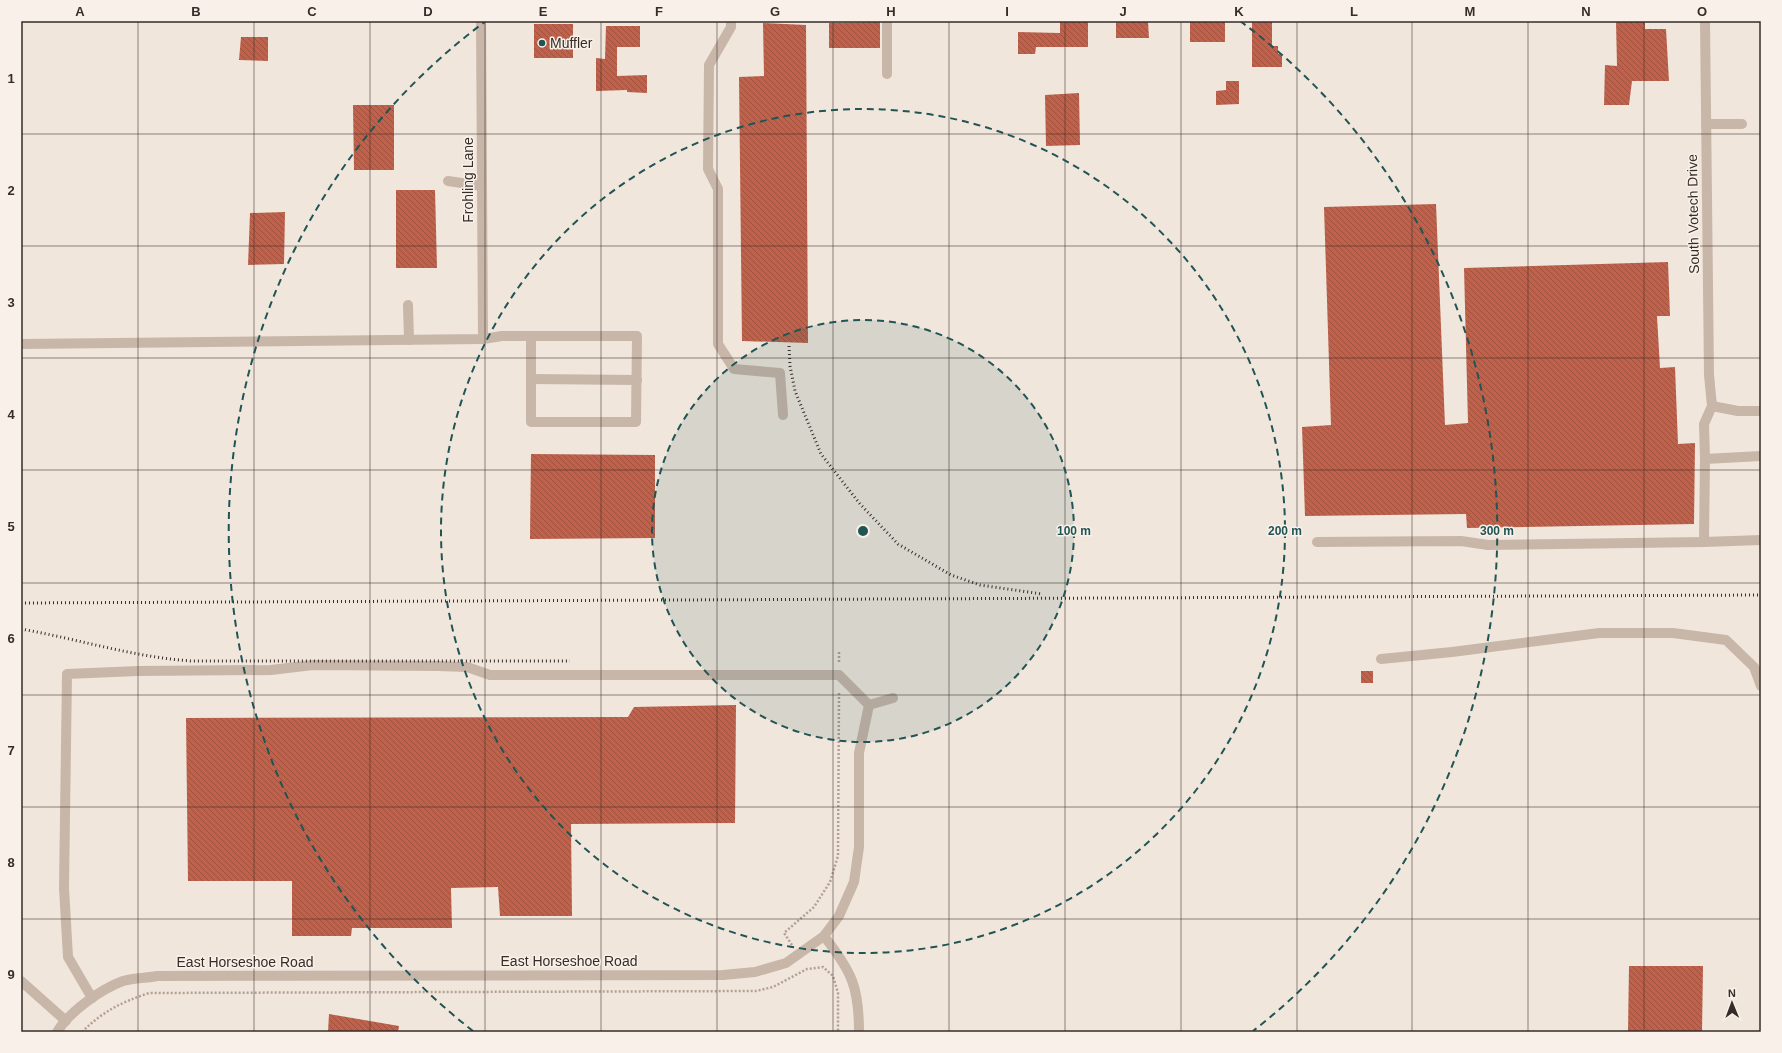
<svg xmlns="http://www.w3.org/2000/svg" width="1782" height="1053" viewBox="0 0 1782 1053" font-family="Helvetica,sans-serif">
	<style>
		.building { fill: url(#building-back-hatch) }
		.lines { fill: none; stroke-linecap: round; stroke-linejoin: round }
		.path { stroke: #b4a093; stroke-width: 2.5; stroke-dasharray: 2 2; stroke-linecap: butt }
		.minor { stroke: #c8b6a9; stroke-width: 10 }
		.rail { stroke: #362c28; stroke-width: 3; stroke-dasharray: 1 3; stroke-linecap: butt }
		.grid { fill: none; stroke: #362c28; stroke-width: 1; stroke-opacity: 0.55 }
		.ring { fill: none; stroke: #205455; stroke-width: 2; stroke-dasharray: 7 5 }
		.poi-dot { fill: #205455; stroke: #f9f1e9; stroke-width: 1.5 }
		.labels { text-anchor: middle; stroke-width: 3; stroke-linejoin: round; paint-order: stroke }
		.poi-label { font-size: 14px; fill: #362c28; stroke: #f9f1e9; text-anchor: start }
		.street-label { font-size: 14px; fill: #362c28; stroke: #f9f1e9 }
		.centre { fill: #205455; stroke: #f9f1e9; stroke-width: 2 }
		.ring-label { font-size: 12px; text-anchor: middle; font-weight: bold; fill: #205455; stroke: #f9f1e9; stroke-width: 3; stroke-linejoin: round; paint-order: stroke }
		.neatline { fill: none; stroke: #362c28; stroke-width: 1.5 }
		.grid-label { font-size: 13px; text-anchor: middle; font-weight: bold; fill: #362c28 }
	</style>
	<defs>
		<pattern id="building-back-hatch" width="6" height="6" patternUnits="userSpaceOnUse"><rect width="6" height="6" fill="#c0624b"/><path d="M-1 5l2 2M0 0l6 6M5-1l2 2" fill="none" stroke="#9d513e"/></pattern>
	</defs>
	<rect width="100%" height="100%" fill="#f1e6dc"/>
	<g class="building">
		<polygon points="1060,21 1088,21 1088,47 1036,47 1035,54 1018,54 1018,32 1060,33"/>
		<polygon points="1116,21 1148,21 1149,38 1116,38"/>
		<rect x="1190" y="21" width="35" height="21"/>
		<polygon points="1252,21 1272,21 1272,46 1278,46 1278,54 1282,54 1282,67 1252,67"/>
		<polygon points="1616,21 1645,21 1645,29 1666,29 1669,81 1632,81 1629,105 1604,105 1605,65 1617,66"/>
		<polygon points="880,22 880,48 829,48 829,23"/>
		<polygon points="763,23 806,25 808,343 742,341 739,77 764,76"/>
		<rect x="534" y="24" width="39" height="34"/>
		<polygon points="606,26 640,26 640,47 617,47 617,76 647,75 647,93 627,92 627,90 596,91 596,58 605,59"/>
		<polygon points="241,37 268,37 268,61 239,60"/>
		<polygon points="1226,81 1239,81 1239,104 1216,105 1216,91 1226,90"/>
		<polygon points="1079,93 1080,145 1046,146 1045,95"/>
		<polygon points="353,105 394,105 394,170 354,170"/>
		<polygon points="396,190 435,190 437,268 396,268"/>
		<polygon points="1436,204 1445,425 1468,423 1464,268 1668,262 1670,316 1657,316 1660,368 1675,367 1678,444 1695,443 1694,524 1467,528 1466,514 1305,516 1302,427 1331,425 1324,207"/>
		<polygon points="285,212 284,264 248,265 250,213"/>
		<polygon points="531,454 655,455 655,538 530,539"/>
		<rect x="1361" y="671" width="12" height="12"/>
		<polygon points="736,705 735,823 571,824 572,916 500,916 498,887 451,888 452,928 352,928 351,936 292,936 292,881 188,881 186,718 628,717 634,707"/>
		<polygon points="1629,966 1703,966 1702,1032 1628,1032"/>
		<polygon points="329,1014 399,1026 398,1032 328,1032"/>
	</g>
	<g class="lines">
		<g class="path">
			<polyline points="839,652 839,663"/>
			<polyline points="792,945 784,933 814,907 830,882 838,856 839,692"/>
			<path d="M 82,1032 C 103,1011 122,1002 149,993 L 756,991 L 773,987 L 807,969 L 823,967 L 833,976 L 838,993 L 838,1032"/>
		</g>
		<g class="minor">
			<polyline points="481,21 483,339"/>
			<polyline points="731,21 731,27 709,65 708,169 718,189 718,344 734,369 780,373 783,415"/>
			<polyline points="887,21 887,74"/>
			<polyline points="1705,21 1709,375 1712,406 1704,424 1705,459 1761,456"/>
			<polyline points="1706,124 1742,124"/>
			<polyline points="448,181 482,186"/>
			<polyline points="408,305 409,340"/>
			<polyline points="21,344 483,339 502,336 637,336 636,422 531,422 531,336"/>
			<polyline points="531,379 637,380"/>
			<polyline points="1712,406 1738,411 1761,411"/>
			<polyline points="1705,459 1704,542 1761,540"/>
			<polyline points="1317,542 1461,541 1488,545 1704,542"/>
			<polyline points="1381,659 1452,652 1599,633 1673,633 1726,640 1754,667 1761,686"/>
			<path d="M 824,936 C 852,972 859,987 859,1032"/>
			<polyline points="21,981 66,1021"/>
			<polyline points="92,998 68,957 64,888 67,674 138,671 271,670 313,665 437,666 467,667 490,675 839,675 869,705"/>
			<path d="M 57,1032 C 69,1012 101,989 123,981 C 134,978 147,978 157,976 L 723,975 L 755,972 L 786,963 L 824,936 L 839,916 L 854,882 L 859,847 L 859,753 L 869,705 L 893,698"/>
		</g>
		<g class="rail">
			<polyline points="789,346 790,366 795,391 821,454 860,504 898,544 951,575 980,585 1042,594"/>
			<polyline points="21,603 1761,595"/>
			<path d="M 21,629 C 78,639 133,657 191,661 L 570,661"/>
		</g>
	</g>
	<path class="grid" d="M 138,21 L 138,1032M 254,21 L 254,1032M 370,21 L 370,1032M 485,21 L 485,1032M 601,21 L 601,1032M 717,21 L 717,1032M 833,21 L 833,1032M 949,21 L 949,1032M 1065,21 L 1065,1032M 1181,21 L 1181,1032M 1297,21 L 1297,1032M 1412,21 L 1412,1032M 1528,21 L 1528,1032M 1644,21 L 1644,1032M 21,134 L 1761,134M 21,246 L 1761,246M 21,358 L 1761,358M 21,470 L 1761,470M 21,583 L 1761,583M 21,695 L 1761,695M 21,807 L 1761,807M 21,919 L 1761,919"/>
	<circle cx="863" cy="531" r="211" fill="#205455" fill-opacity=".12"/>
	<g class="ring">
		<circle cx="863" cy="531" r="211"/>
		<circle cx="863" cy="531" r="422"/>
		<path d="M473 1031A634 634 0 0 1 486 21M1240 21A634 634 0 0 1 1253 1031"/>
	</g>
	<circle class="poi-dot" cx="542" cy="43" r="4"/>
	<g class="labels">
		<g class="poi-label">
			<text x="550" y="48">Muffler</text>
		</g>
		<g class="street-label">
			<text transform="translate(468 180) rotate(-90)" y="5">Frohling Lane</text>
			<text transform="translate(1693 214) rotate(-91)" y="5">South Votech Drive</text>
			<text x="569" y="966">East Horseshoe Road</text>
			<text x="245" y="967">East Horseshoe Road</text>
		</g>
	</g>
	<circle cx="863" cy="531" r="6" class="centre"/>
	<g class="ring-label">
		<text x="1074" y="535">100 m</text>
		<text x="1285" y="535">200 m</text>
		<text x="1497" y="535">300 m</text>
	</g>
	<rect width="1782" height="1053" fill="none" stroke="#f9f1e9" stroke-width="44"/>
	<g transform="translate(1732 1003) rotate(359)" stroke="#f9f1e9" stroke-width="3" paint-order="stroke">
	<path d="M0-3L7 15L0 10L-7 15Z" fill="#362c28"/>
	<text y="-6" font-size="11" font-weight="bold" text-anchor="middle" fill="#362c28">N</text>
	</g>
	<rect x="22" y="22" width="1738" height="1009" class="neatline"/>
	<g class="grid-label">
		<text x="80" y="16">A</text>
		<text x="196" y="16">B</text>
		<text x="312" y="16">C</text>
		<text x="428" y="16">D</text>
		<text x="543" y="16">E</text>
		<text x="659" y="16">F</text>
		<text x="775" y="16">G</text>
		<text x="891" y="16">H</text>
		<text x="1007" y="16">I</text>
		<text x="1123" y="16">J</text>
		<text x="1239" y="16">K</text>
		<text x="1354" y="16">L</text>
		<text x="1470" y="16">M</text>
		<text x="1586" y="16">N</text>
		<text x="1702" y="16">O</text>
		<text x="11" y="83">1</text>
		<text x="11" y="195">2</text>
		<text x="11" y="307">3</text>
		<text x="11" y="419">4</text>
		<text x="11" y="531">5</text>
		<text x="11" y="643">6</text>
		<text x="11" y="755">7</text>
		<text x="11" y="867">8</text>
		<text x="11" y="979">9</text>
	</g>
</svg>
